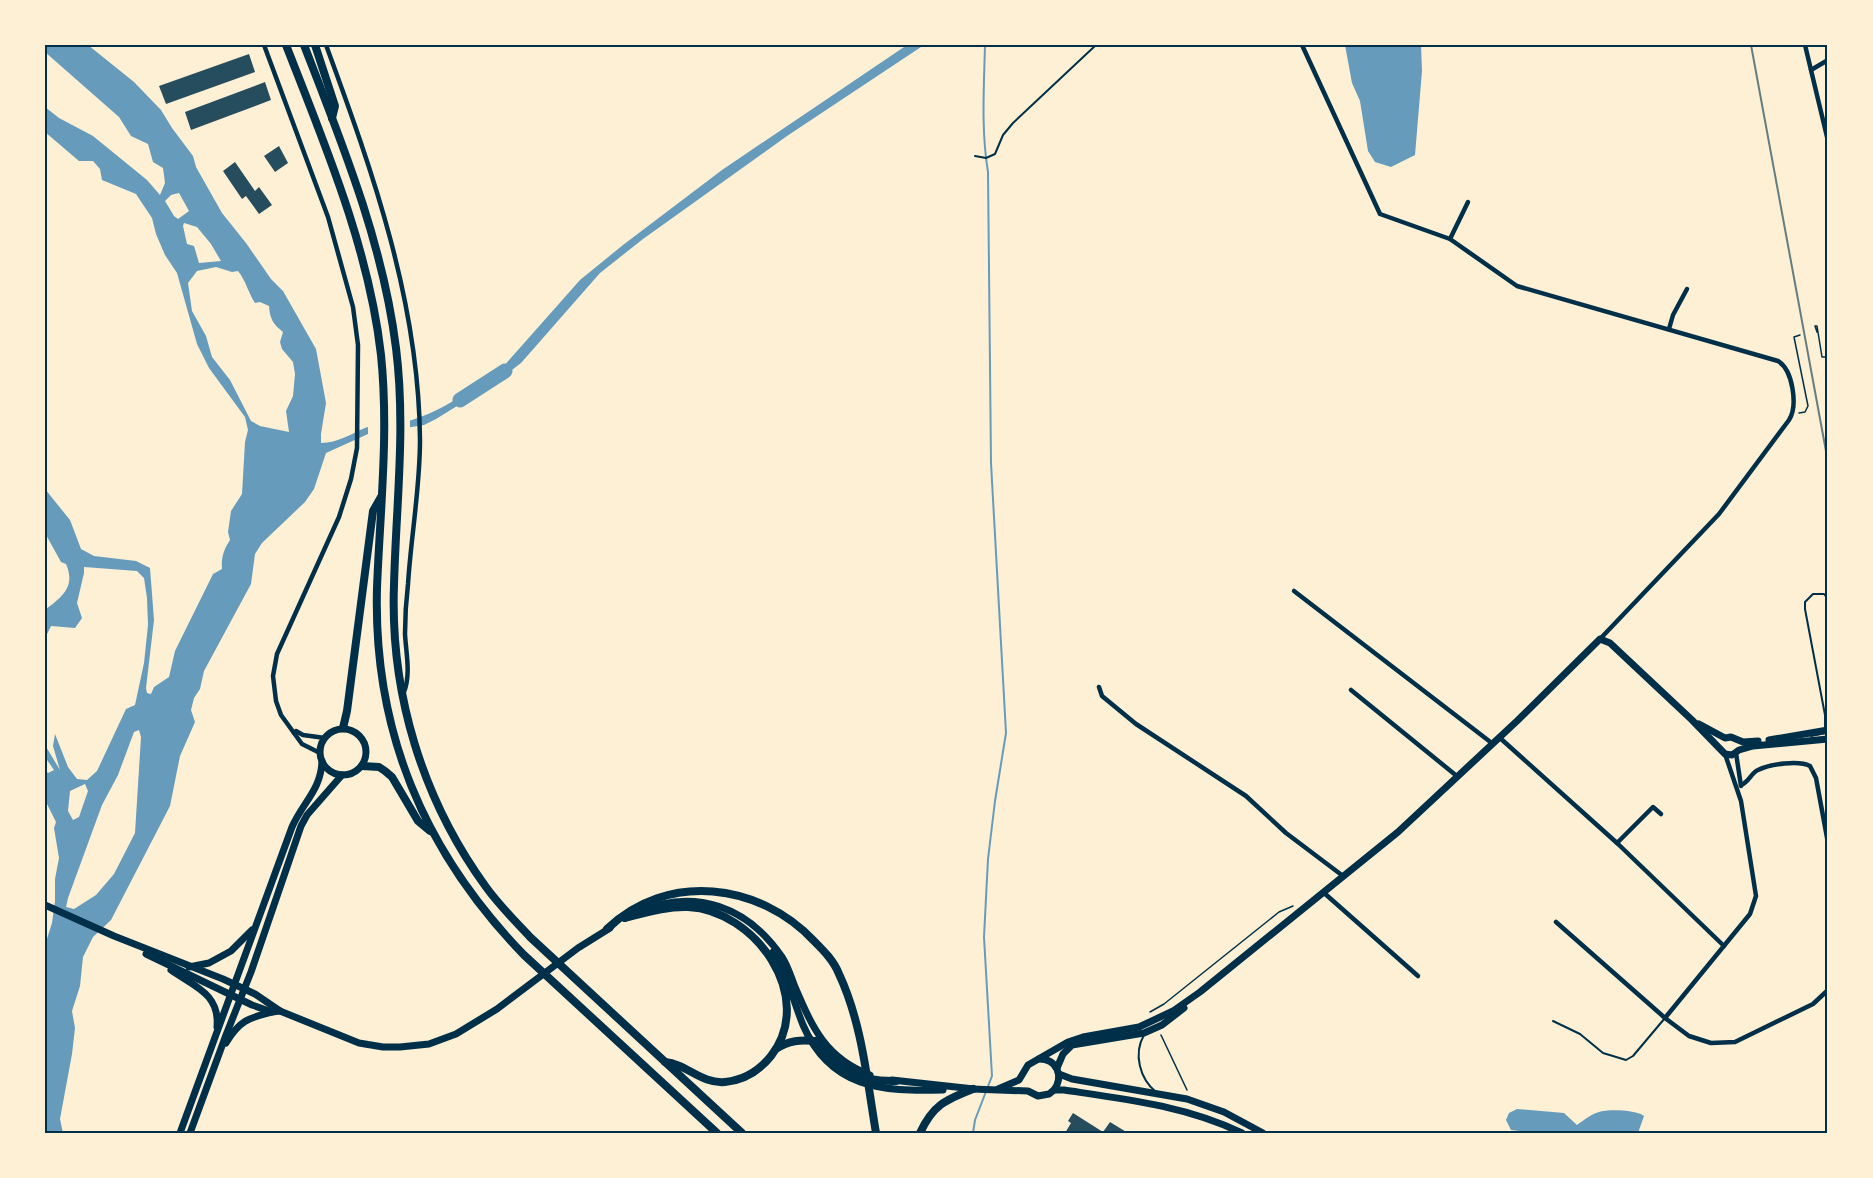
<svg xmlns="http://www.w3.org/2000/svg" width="1873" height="1178" viewBox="0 0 1873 1178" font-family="Arial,sans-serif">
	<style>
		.water { fill: #669bbc; fill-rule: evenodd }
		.pier { fill: #fdf0d5 }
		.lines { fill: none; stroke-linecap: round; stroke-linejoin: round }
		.stream { stroke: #669bbc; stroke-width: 2 }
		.river { stroke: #669bbc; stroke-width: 15 }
		.building { fill: #264d5e }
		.path { stroke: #003049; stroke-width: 1.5 }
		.service { stroke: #003049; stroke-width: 2 }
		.minor { stroke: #003049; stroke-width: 4.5 }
		.secondary { stroke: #003049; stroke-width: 7 }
		.trunk { stroke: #003049; stroke-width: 8 }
		.rail { stroke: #657d81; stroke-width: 2 }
		.neatline { fill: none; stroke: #003049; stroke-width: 2 }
	</style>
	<rect width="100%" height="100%" fill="#fdf0d5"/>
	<g class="water">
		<path d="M 45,45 L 88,45 L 134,82 L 161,110 L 172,128 L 193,156 L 196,167 L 222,213 L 246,243 L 271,279 L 283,291 L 316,349 L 326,403 L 321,434 L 321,443 C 338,443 350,434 365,428 C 380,422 397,424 412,420 C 435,413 455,400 475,388 L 478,393 L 436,419 L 424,425 L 368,434 L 326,453 L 314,489 L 305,502 L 262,543 L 255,554 L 251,584 L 204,671 L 200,689 L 194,698 L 191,710 L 195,722 L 180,756 L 170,806 L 111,920 L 93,937 L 83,957 L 80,986 L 72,1011 L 75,1028 L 72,1054 L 60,1119 L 63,1133 L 45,1133 L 45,945 L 52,923 L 55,901 L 55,879 L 59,858 L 54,828 L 56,822 L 45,800 L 45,770 L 48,773 L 54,770 L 45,757 L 45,745 L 60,770 L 53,746 L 55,734 L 68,767 L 77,779 L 87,780 L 97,771 L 126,709 L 135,705 L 144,663 L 148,625 L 147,598 L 144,578 L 137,571 L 84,567 L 84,573 L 77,603 L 82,618 L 75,628 L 51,626 L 45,638 L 45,610 C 62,597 76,587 66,564 L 61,562 L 45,533 L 45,489 L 70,520 L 81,549 L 94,556 L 136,561 L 150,568 L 154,620 L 146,688 L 147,693 L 151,694 L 154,687 L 169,677 L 175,651 L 213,574 L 222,569 C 221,557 224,549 230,540 L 228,532 L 231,511 L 242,494 L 245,442 L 248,430 L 245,417 L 209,368 L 197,344 L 177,273 L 165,255 L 156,234 L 152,218 L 136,194 L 102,180 L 100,169 L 93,161 L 79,161 L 45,132 L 45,107 L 59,118 L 93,136 L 147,180 L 160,195 L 165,183 L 163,168 L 153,162 L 148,144 L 131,136 L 119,117 L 45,52 ZM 179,193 L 189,211 L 178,219 L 174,216 L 165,201 L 171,195 ZM 184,223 L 197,227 L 211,244 L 221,261 L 199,263 L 194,246 L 187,244 L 183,226 ZM 216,267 L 232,272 L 238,271 C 246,281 248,292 255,303 L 260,302 L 269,306 C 270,319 273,324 283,332 L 280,342 L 282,349 L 293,362 L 295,374 L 293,396 L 286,411 L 289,432 L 260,426 L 251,421 L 230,380 L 212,357 L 206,336 L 192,311 L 188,283 L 197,271 ZM 139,730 L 141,737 L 135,833 L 114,874 L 96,895 L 74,909 L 66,907 L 68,898 L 102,805 L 118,775 L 134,732 ZM 85,784 L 88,791 L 79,817 L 73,820 L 68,811 L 70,791 Z"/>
		<polygon points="907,45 924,45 787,136 643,239 600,273 521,363 490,387 487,380 503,367 580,280 623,245 722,170"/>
		<polygon points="1345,45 1421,45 1422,71 1415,155 1391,167 1375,162 1368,151 1360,101 1352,83"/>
		<path d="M 1517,1109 L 1564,1113 L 1577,1125 C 1584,1120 1591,1114 1599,1112 C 1608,1109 1637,1110 1644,1116 L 1638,1133 L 1536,1133 L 1511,1130 L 1506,1120 L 1509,1113 Z"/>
	</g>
	<polygon class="pier" points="410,417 410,431 368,437 368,424"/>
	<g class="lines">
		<path class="stream" d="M 973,1133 L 975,1120 L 992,1076 L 984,937 L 988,859 L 995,801 L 1006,733 L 991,463 L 988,172 C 981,130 984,87 985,45"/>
		<polyline class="river" points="460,400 505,371"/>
	</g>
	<g class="building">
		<polygon points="249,54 255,72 166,104 159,86"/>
		<polygon points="265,82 271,100 191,130 185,112"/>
		<polygon points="279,146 288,163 275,172 264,156"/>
		<polygon points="235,162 255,191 259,187 272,205 259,214 246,196 242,199 223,171"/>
		<polygon points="1073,1113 1103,1132 1110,1122 1128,1133 1065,1133 1071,1123 1068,1121"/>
	</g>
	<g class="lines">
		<g class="path">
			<polyline points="1817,332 1815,326 1817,326 1822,357 1828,357"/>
			<polyline points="1799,413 1805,412 1808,406 1794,337 1800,335"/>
			<polyline points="1150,1012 1164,1004 1279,912 1293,906"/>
			<polyline points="1161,1035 1187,1090"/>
		</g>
		<g class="service">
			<polyline points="975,156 986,158 995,154 1003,135 1013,123 1096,45"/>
			<polyline points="1825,727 1825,715 1805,609 1805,602 1813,594 1824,594 1828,599"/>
			<polyline points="1811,736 1826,733"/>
			<polyline points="1553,1021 1580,1034 1603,1053 1626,1060 1633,1056 1665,1018"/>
			<path d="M 1144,1035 C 1133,1054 1140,1079 1156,1092"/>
		</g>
		<g class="minor">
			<polyline points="264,45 328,217 353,307 358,345 357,448 351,479 339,517 277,654 273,676 276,701 281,715 302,744 320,753"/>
			<path d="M 326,45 C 373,173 419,302 420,440 C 420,489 411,536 408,584 C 406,601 405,618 405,634 C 406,653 411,674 404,692"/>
			<path d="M 1302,45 L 1380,214 L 1450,239 L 1517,286 L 1778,361 C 1793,370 1798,406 1789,420 L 1719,514 L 1600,639"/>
			<polyline points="1805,45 1828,141"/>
			<polyline points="1811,70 1828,60"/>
			<polyline points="1450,239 1468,202"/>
			<polyline points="1669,329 1673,315 1687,289"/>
			<polyline points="1294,591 1493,744"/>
			<polyline points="1099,687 1102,696 1136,724 1246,796 1286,833 1343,876"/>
			<polyline points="1351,690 1458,777"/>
			<polyline points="294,733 296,731 303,735 325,738"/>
			<polyline points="1500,738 1617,843 1724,946"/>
			<polyline points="1736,753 1741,786"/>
			<path d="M 1741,785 C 1749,782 1751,773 1758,770 C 1770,764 1799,760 1810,766 L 1816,778 L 1828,843"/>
			<polyline points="1617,843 1653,807 1661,814"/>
			<polyline points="1323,892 1418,976"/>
			<polyline points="1556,922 1665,1018 1689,1036 1711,1043 1735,1042 1813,1004 1828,990"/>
			<polyline points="1665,1018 1750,914 1756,896 1741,801 1725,754"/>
		</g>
		<g class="secondary">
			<polyline points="1699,724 1725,738 1731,737 1743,742 1758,741"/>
			<circle cx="343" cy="752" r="23"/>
			<polyline points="1769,740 1828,730"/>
			<polyline points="45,905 114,936 223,979 255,994 280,1011 359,1043 383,1047 400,1047 429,1044 456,1034 497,1009 578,948 610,928"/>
			<path d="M 638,912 C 695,887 748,907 782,957 C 788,966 791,977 795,987 C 813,1029 826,1058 870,1075"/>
			<path d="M 773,952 C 787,974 793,1000 803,1025 C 830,1088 882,1092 943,1090"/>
			<polyline points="146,954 252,1005 272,1012 280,1011"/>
			<polyline points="189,967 209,963 231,951 252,930"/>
			<path d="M 171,970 C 193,986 220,993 217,1027"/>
			<path d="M 226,1043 C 239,1021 248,1018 272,1012"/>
			<path d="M 1039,1059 C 1057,1059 1064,1076 1054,1090"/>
			<polyline points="1057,1068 1063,1054 1072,1045 1144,1033 1162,1025 1184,1008"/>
			<polyline points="1059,1074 1072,1079 1187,1099 1224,1112 1263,1133"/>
			<polyline points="892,1080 974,1089"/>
			<path d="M 972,1089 L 1028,1091 L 1038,1096 L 1049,1094 L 1054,1090 L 1064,1090 C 1125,1099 1186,1106 1242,1133"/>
			<polyline points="998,1089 1019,1080 1028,1065 1068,1042 1083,1037 1139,1027 1173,1011 1200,992 1398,832 1517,721 1600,639 1610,643 1692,720 1725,754 1732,755 1739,750 1753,746 1828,739"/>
			<path d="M 180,1133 L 292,827 C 303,802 321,790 322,761"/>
			<polyline points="190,1133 226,1035 251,972 301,826 307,815 342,775"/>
		</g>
		<g class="trunk">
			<path d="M 286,45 C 325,145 369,248 381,355 C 389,433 380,510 377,588 C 373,732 424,852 524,955 L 717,1133"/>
			<path d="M 304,45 C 342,143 383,243 396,348 C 406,427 396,506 394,585 C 390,693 422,799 486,887 C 499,905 515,921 530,937 L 742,1133"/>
			<polyline points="315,45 335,106 332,118"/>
			<polyline points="343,728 347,711 373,511 381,497"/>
			<polyline points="362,766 379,767 385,771 392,777 418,821 430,831"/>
			<path d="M 625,918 C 645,913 667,906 688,907 C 755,910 817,997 771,1056 C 759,1071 744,1080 725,1082 C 701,1084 687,1064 665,1062"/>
			<path d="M 607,929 C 667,871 760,883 814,941 C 824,951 834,961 839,974 C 862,1023 867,1080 876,1133"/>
			<path d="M 776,1049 C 789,1040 800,1040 816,1041 C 843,1069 854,1082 896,1081"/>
			<path d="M 920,1133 C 933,1105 945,1100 973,1089"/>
		</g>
		<polyline class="rail" points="1751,45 1828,462"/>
	</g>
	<rect width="1873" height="1178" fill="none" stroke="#fdf0d5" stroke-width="93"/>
	<rect x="46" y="46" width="1780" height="1086" class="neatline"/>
</svg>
